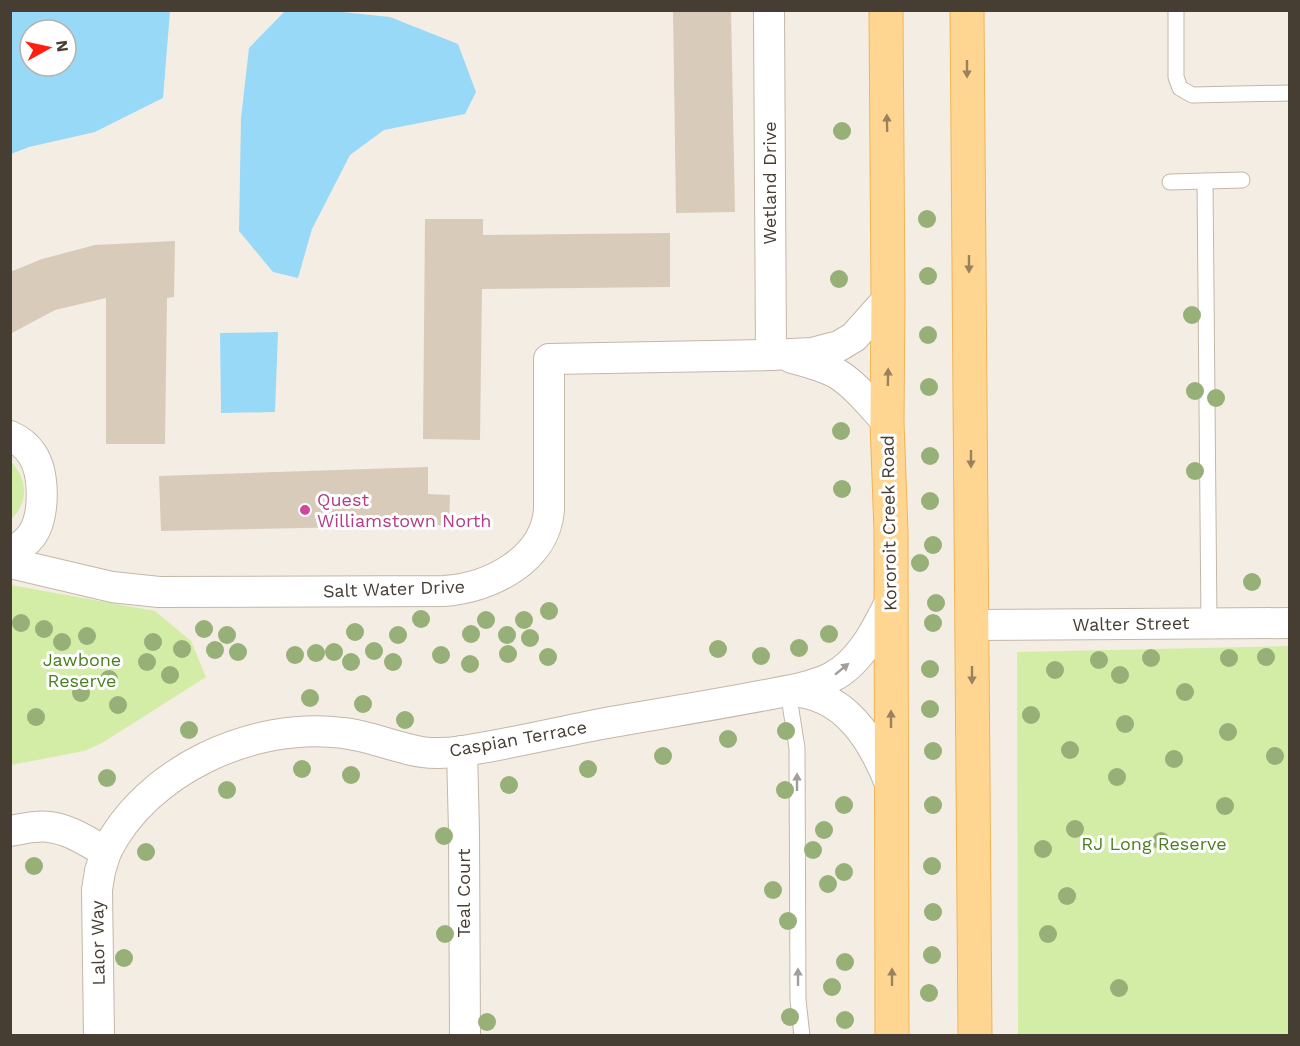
<svg xmlns="http://www.w3.org/2000/svg" width="1300" height="1046" viewBox="0 0 1300 1046" font-family="'Work Sans',sans-serif">
	<style>
		.green { fill: #d3eda7 }
		.water { fill: #98d9f8; fill-rule: evenodd }
		.building { fill: #d9cbba }
		.lines { fill: none; stroke-linecap: round; stroke-linejoin: round }
		.lane-casing { stroke: #c3b7a8; stroke-width: 17 }
		.street-casing { stroke: #c3b7a8; stroke-width: 32 }
		.primary-casing { stroke: #f1b454; stroke-width: 35 }
		.lane { stroke: #fff; stroke-width: 15 }
		.street { stroke: #fff; stroke-width: 30 }
		.primary { stroke: #ffd691; stroke-width: 33 }
		.tree { fill: #97b078 }
		.oneway { fill: #99825d }
		.oneway2 { fill: #a29e99 }
		.hotel-dot { fill: #d1479c; stroke: #fff; stroke-width: 2 }
		.labels { text-anchor: middle; stroke-width: 6; stroke-linejoin: round; paint-order: stroke }
		.street-label { font-size: 18px; fill: #463d33; stroke: #fff }
		.hotel-label { font-size: 18px; fill: #b23c85; stroke: #fff; text-anchor: start }
		.park-label { font-size: 18px; fill: #4b7e20; stroke: #fff }
	</style>
	<rect width="100%" height="100%" fill="#f4ede3"/>
	<g class="green">
		<path d="M 11,462 C 28,479 29,503 11,519 Z"/>
		<polygon points="11,585 155,611 191,641 206,677 102,743 84,751 11,765"/>
		<polygon points="1289,646 1289,1035 1018,1035 1017,652"/>
	</g>
	<g class="water">
		<path d="M 11,10 L 170,11 L 163,98 L 95,132 L 29,147 L 11,154 ZM 30,30 L 66,30 L 66,66 L 30,66 Z"/>
		<polygon points="286,10 332,11 390,17 458,44 476,92 465,114 384,130 350,155 312,229 298,278 273,272 239,231 241,118 249,48"/>
		<polygon points="278,332 275,412 221,413 220,333"/>
	</g>
	<g class="building">
		<polygon points="673,10 731,10 735,212 676,213"/>
		<polygon points="425,219 483,219 483,235 670,233 670,287 482,289 480,440 423,439"/>
		<polygon points="175,241 174,297 167,298 165,444 106,444 106,298 55,310 10,334 10,272 42,259 95,245"/>
		<polygon points="428,467 428,494 450,495 449,525 161,531 159,476"/>
	</g>
	<g class="lines">
		<g class="lane-casing">
			<g id="lane">
				<polyline points="1176,10 1176,77 1180,88 1192,95 1290,93"/>
				<polyline points="1205,181 1209,624"/>
				<polyline points="1170,182 1242,180"/>
				<polyline points="788,691 797,748 798,1000 802,1036"/>
			</g>
		</g>
		<g class="street-casing">
			<g id="street">
				<polyline points="769,10 771,355"/>
				<path d="M 792,358 C 807,362 823,366 836,373 C 856,385 872,406 887,422"/>
				<path d="M 10,436 C 19,440 27,446 32,454 C 45,473 45,516 32,535 C 26,543 19,548 10,553"/>
				<path d="M 10,563 L 112,587 L 159,592 L 444,591 C 490,588 545,560 549,510 L 549,359 L 771,355 L 812,353 L 839,346 L 854,337 L 888,299"/>
				<polyline points="972,625 1290,623"/>
				<path d="M 788,691 C 845,692 873,740 891,786"/>
				<polyline points="462,751 464,831 465,1036"/>
				<path d="M 10,831 C 23,829 36,825 49,827 C 69,829 88,842 106,852 C 146,770 254,721 343,733 C 371,736 395,748 422,752 C 435,754 450,753 463,751 C 509,744 555,733 601,724 C 667,712 735,702 801,688 C 812,685 823,682 832,677 C 861,662 877,628 891,600"/>
				<polyline points="99,1036 97,890 100,871 106,852"/>
			</g>
		</g>
		<g class="primary-casing">
			<g id="primary">
				<polyline points="886,10 888,299 887,422 891,532 892,1036"/>
				<polyline points="967,10 975,1036"/>
			</g>
		</g>
		<use href="#lane" class="lane"/>
		<use href="#street" class="street"/>
		<use href="#primary" class="primary"/>
	</g>
	<g class="tree">
		<circle cx="842" cy="131" r="9"/>
		<circle cx="927" cy="219" r="9"/>
		<circle cx="928" cy="276" r="9"/>
		<circle cx="839" cy="279" r="9"/>
		<circle cx="1192" cy="315" r="9"/>
		<circle cx="928" cy="335" r="9"/>
		<circle cx="929" cy="387" r="9"/>
		<circle cx="1195" cy="391" r="9"/>
		<circle cx="1216" cy="398" r="9"/>
		<circle cx="841" cy="431" r="9"/>
		<circle cx="930" cy="456" r="9"/>
		<circle cx="1195" cy="471" r="9"/>
		<circle cx="842" cy="489" r="9"/>
		<circle cx="930" cy="501" r="9"/>
		<circle cx="933" cy="545" r="9"/>
		<circle cx="920" cy="563" r="9"/>
		<circle cx="1252" cy="582" r="9"/>
		<circle cx="936" cy="603" r="9"/>
		<circle cx="549" cy="611" r="9"/>
		<circle cx="421" cy="619" r="9"/>
		<circle cx="486" cy="620" r="9"/>
		<circle cx="524" cy="620" r="9"/>
		<circle cx="21" cy="623" r="9"/>
		<circle cx="933" cy="623" r="9"/>
		<circle cx="44" cy="629" r="9"/>
		<circle cx="204" cy="629" r="9"/>
		<circle cx="355" cy="632" r="9"/>
		<circle cx="471" cy="634" r="9"/>
		<circle cx="829" cy="634" r="9"/>
		<circle cx="227" cy="635" r="9"/>
		<circle cx="398" cy="635" r="9"/>
		<circle cx="507" cy="635" r="9"/>
		<circle cx="87" cy="636" r="9"/>
		<circle cx="530" cy="638" r="9"/>
		<circle cx="62" cy="642" r="9"/>
		<circle cx="153" cy="642" r="9"/>
		<circle cx="799" cy="648" r="9"/>
		<circle cx="182" cy="649" r="9"/>
		<circle cx="718" cy="649" r="9"/>
		<circle cx="215" cy="650" r="9"/>
		<circle cx="374" cy="651" r="9"/>
		<circle cx="238" cy="652" r="9"/>
		<circle cx="334" cy="652" r="9"/>
		<circle cx="316" cy="653" r="9"/>
		<circle cx="508" cy="654" r="9"/>
		<circle cx="295" cy="655" r="9"/>
		<circle cx="441" cy="655" r="9"/>
		<circle cx="761" cy="656" r="9"/>
		<circle cx="548" cy="657" r="9"/>
		<circle cx="1266" cy="657" r="9"/>
		<circle cx="1151" cy="658" r="9"/>
		<circle cx="1229" cy="658" r="9"/>
		<circle cx="1099" cy="660" r="9"/>
		<circle cx="147" cy="662" r="9"/>
		<circle cx="351" cy="662" r="9"/>
		<circle cx="393" cy="662" r="9"/>
		<circle cx="470" cy="664" r="9"/>
		<circle cx="930" cy="669" r="9"/>
		<circle cx="1055" cy="670" r="9"/>
		<circle cx="170" cy="675" r="9"/>
		<circle cx="1120" cy="675" r="9"/>
		<circle cx="109" cy="679" r="9"/>
		<circle cx="1185" cy="692" r="9"/>
		<circle cx="81" cy="693" r="9"/>
		<circle cx="310" cy="698" r="9"/>
		<circle cx="363" cy="704" r="9"/>
		<circle cx="118" cy="705" r="9"/>
		<circle cx="930" cy="709" r="9"/>
		<circle cx="1031" cy="715" r="9"/>
		<circle cx="36" cy="717" r="9"/>
		<circle cx="405" cy="720" r="9"/>
		<circle cx="1125" cy="724" r="9"/>
		<circle cx="189" cy="730" r="9"/>
		<circle cx="786" cy="731" r="9"/>
		<circle cx="1228" cy="732" r="9"/>
		<circle cx="728" cy="739" r="9"/>
		<circle cx="1070" cy="750" r="9"/>
		<circle cx="933" cy="751" r="9"/>
		<circle cx="663" cy="756" r="9"/>
		<circle cx="1275" cy="756" r="9"/>
		<circle cx="1174" cy="759" r="9"/>
		<circle cx="302" cy="769" r="9"/>
		<circle cx="588" cy="769" r="9"/>
		<circle cx="351" cy="775" r="9"/>
		<circle cx="1117" cy="777" r="9"/>
		<circle cx="107" cy="778" r="9"/>
		<circle cx="509" cy="785" r="9"/>
		<circle cx="227" cy="790" r="9"/>
		<circle cx="785" cy="790" r="9"/>
		<circle cx="844" cy="805" r="9"/>
		<circle cx="933" cy="805" r="9"/>
		<circle cx="1225" cy="806" r="9"/>
		<circle cx="1075" cy="829" r="9"/>
		<circle cx="824" cy="830" r="9"/>
		<circle cx="444" cy="836" r="9"/>
		<circle cx="1161" cy="841" r="9"/>
		<circle cx="1043" cy="849" r="9"/>
		<circle cx="813" cy="850" r="9"/>
		<circle cx="146" cy="852" r="9"/>
		<circle cx="34" cy="866" r="9"/>
		<circle cx="932" cy="866" r="9"/>
		<circle cx="844" cy="872" r="9"/>
		<circle cx="828" cy="884" r="9"/>
		<circle cx="773" cy="890" r="9"/>
		<circle cx="1067" cy="896" r="9"/>
		<circle cx="933" cy="912" r="9"/>
		<circle cx="788" cy="921" r="9"/>
		<circle cx="445" cy="934" r="9"/>
		<circle cx="1048" cy="934" r="9"/>
		<circle cx="932" cy="955" r="9"/>
		<circle cx="124" cy="958" r="9"/>
		<circle cx="845" cy="962" r="9"/>
		<circle cx="832" cy="987" r="9"/>
		<circle cx="1119" cy="988" r="9"/>
		<circle cx="929" cy="993" r="9"/>
		<circle cx="790" cy="1017" r="9"/>
		<circle cx="845" cy="1020" r="9"/>
		<circle cx="487" cy="1022" r="9"/>
	</g>
	<defs><path id="oneway-solid" d="M-6-.8H1V-3.2L6.5 0L1 3.2V.8H-6Z" transform="scale(1.5)"/></defs>
	<g class="oneway">
		<use href="#oneway-solid" transform="translate(967 69) rotate(90)"/>
		<use href="#oneway-solid" transform="translate(887 123) rotate(-91)"/>
		<use href="#oneway-solid" transform="translate(969 264) rotate(90)"/>
		<use href="#oneway-solid" transform="translate(888 377) rotate(-89)"/>
		<use href="#oneway-solid" transform="translate(971 459) rotate(90)"/>
		<use href="#oneway-solid" transform="translate(972 675) rotate(90)"/>
		<use href="#oneway-solid" transform="translate(891 719) rotate(-90)"/>
		<use href="#oneway-solid" transform="translate(892 977) rotate(-90)"/>
	</g>
	<g class="oneway2">
		<use href="#oneway-solid" transform="translate(842 669) rotate(-39)"/>
		<use href="#oneway-solid" transform="translate(797 782) rotate(-90)"/>
		<use href="#oneway-solid" transform="translate(798 977) rotate(-90)"/>
	</g>
	<circle class="hotel-dot" cx="305" cy="510" r="6"/>
	<g class="labels">
		<g class="street-label">
			<text transform="translate(770 183) rotate(-90)" y="6">Wetland Drive</text>
			<text transform="translate(889 523) rotate(-91)" y="6">Kororoit Creek Road</text>
			<text transform="translate(394 589) rotate(-2)" y="6">Salt Water Drive</text>
			<text transform="translate(1131 624) rotate(-1)" y="6">Walter Street</text>
			<text transform="translate(518 739) rotate(-10)" y="6">Caspian Terrace</text>
			<text transform="translate(464 893) rotate(-90)" y="6">Teal Court</text>
			<text transform="translate(98 943) rotate(-91)" y="6">Lalor Way</text>
		</g>
		<g class="hotel-label">
			<text x="317" y="506">Quest<tspan x="317" dy="21">Williamstown North</tspan></text>
		</g>
		<g class="park-label">
			<text x="82" y="666">Jawbone<tspan x="82" dy="21">Reserve</tspan></text>
			<text x="1154" y="850">RJ Long Reserve</text>
		</g>
	</g>
	<rect width="1300" height="1046" fill="none" stroke="#463d33" stroke-width="24"/>
	<g transform="translate(48 48) rotate(82)"><circle r="28" fill="#ffffff" stroke="#b5b1ad" stroke-width="1.5"/>
	<path d="M0-4.5L10 22L0 15L-10 22Z" fill="#ff1e0f"/>
	<text y="-9" font-size="16" font-weight="bold" text-anchor="middle" fill="#463d33">N</text>
	</g>
</svg>
